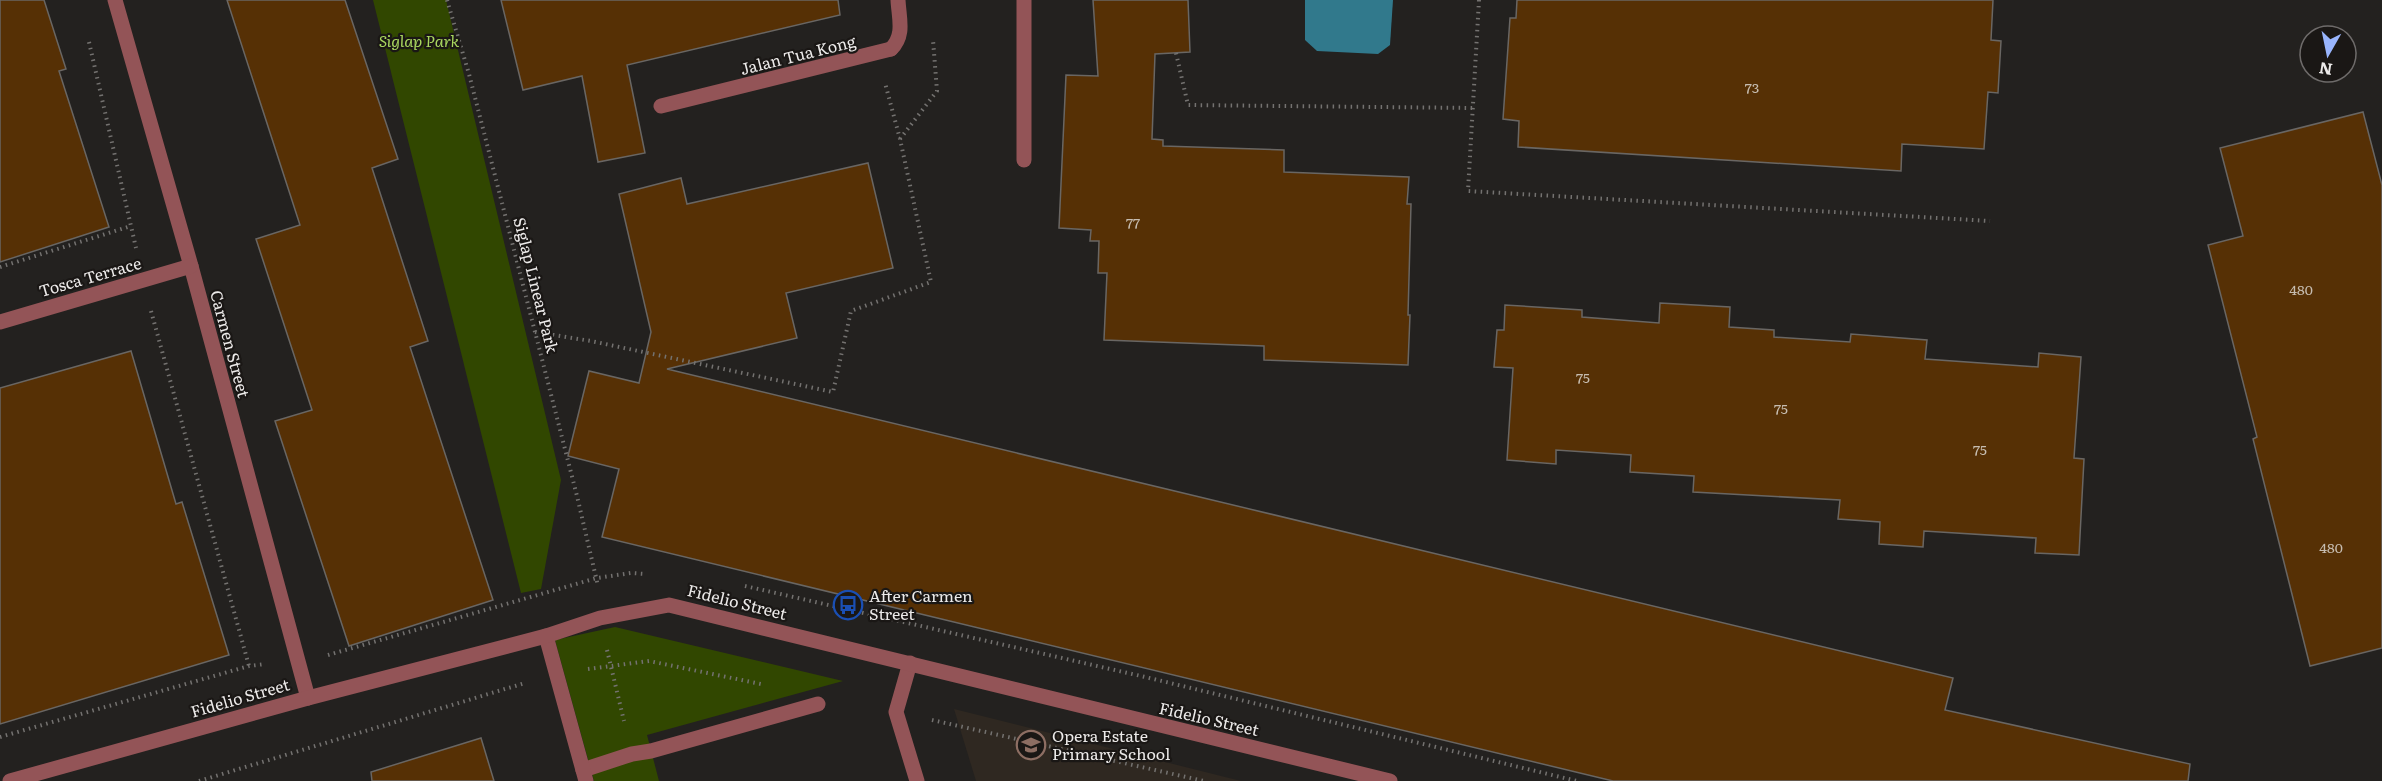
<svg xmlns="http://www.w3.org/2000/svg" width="2382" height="781" viewBox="0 0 2382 781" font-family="Literata,serif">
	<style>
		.built { fill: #2f2821 }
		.green { fill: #314700 }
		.water { fill: #31798c }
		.building { fill: #563005; stroke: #696663; stroke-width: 1.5 }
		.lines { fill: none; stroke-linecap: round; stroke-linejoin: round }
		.path { stroke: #747270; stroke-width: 4; stroke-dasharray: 1.5 4.5; stroke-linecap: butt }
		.service { stroke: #935457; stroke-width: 15 }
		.minor { stroke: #935457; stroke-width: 15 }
		.tertiary { stroke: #935457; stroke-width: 15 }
		.labels { text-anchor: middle; stroke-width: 4.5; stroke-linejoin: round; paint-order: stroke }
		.number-label { font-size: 14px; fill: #c6bcb0 }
		.park-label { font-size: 16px; font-style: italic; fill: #a9d75f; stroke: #1a1715 }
		.street-label { font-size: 16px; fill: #eceae9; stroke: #1a1715 }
		.poi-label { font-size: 16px; fill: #eceae9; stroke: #1a1715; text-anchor: start }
	</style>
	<rect width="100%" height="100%" fill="#23211f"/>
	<polygon class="built" points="954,709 1241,781 976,781"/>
	<g class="green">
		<polygon points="373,0 446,0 561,480 541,589 521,593"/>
		<polygon points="615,627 843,681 647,735 659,781 594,781 555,640"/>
	</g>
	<polygon class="water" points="1305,0 1393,0 1390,45 1378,54 1317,51 1305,40"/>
	<g class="building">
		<polygon points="0,0 44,0 66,69 59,71 109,227 0,262"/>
		<polygon points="227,0 345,0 398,159 372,168 428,341 410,347 493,600 349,646 275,421 312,410 256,239 300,225"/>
		<polygon points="501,0 838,0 840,15 627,65 645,153 598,162 582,76 523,90"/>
		<polygon points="1093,0 1188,0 1190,52 1155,54 1152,139 1163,140 1163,146 1284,150 1284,172 1409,177 1407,204 1411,204 1408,315 1410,315 1408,365 1264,360 1264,346 1104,340 1107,273 1098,273 1099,241 1090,241 1091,230 1059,228 1066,75 1098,76"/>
		<polygon points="1517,0 1993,0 1991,40 2001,41 1998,93 1988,92 1984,149 1902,144 1901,171 1518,147 1519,121 1503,119 1510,18 1516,18"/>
		<polygon points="2363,112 2382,185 2382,648 2310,666 2253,439 2257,437 2208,245 2243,236 2220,148"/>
		<polygon points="868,163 893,268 786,293 797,338 667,369 1953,678 1945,710 2190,764 2188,781 1613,781 602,537 619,469 568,456 589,371 639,383 651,332 619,194 681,178 687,204"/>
		<polygon points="1660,303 1730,307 1729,327 1774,330 1774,337 1850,342 1851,334 1927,340 1925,359 2038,367 2039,353 2081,357 2074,458 2084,459 2079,555 2035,553 2036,538 1924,531 1923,547 1879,544 1880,522 1838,519 1840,500 1693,492 1694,476 1630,472 1631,455 1556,450 1556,464 1507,460 1513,368 1494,367 1497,330 1504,330 1505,305 1582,310 1582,317 1659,323"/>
		<polygon points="131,351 176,504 182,502 229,655 0,724 0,388"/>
		<polygon points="481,738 494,781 372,781 371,772"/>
	</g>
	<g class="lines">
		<g class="path">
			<polyline points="447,0 469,74 577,496 598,586"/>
			<polyline points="1479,0 1468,191 1990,221"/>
			<polyline points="89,42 136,248"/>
			<polyline points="1176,53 1188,105 1473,108"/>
			<polyline points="900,139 937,91 933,40"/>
			<polyline points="0,267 131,226"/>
			<polyline points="151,311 249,666"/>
			<polyline points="535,332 591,341 833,392 851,311 931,282 900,139 885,83"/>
			<polyline points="745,586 1141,676 1577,781"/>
			<polyline points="607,650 624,721"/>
			<polyline points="328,655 597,578 631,573 646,574"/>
			<polyline points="588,669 649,661 761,684"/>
			<polyline points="932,720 1204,781"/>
			<polyline points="0,737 249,666 265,664"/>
			<polyline points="199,781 525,683"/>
		</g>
		<g class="service">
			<polyline points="1024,0 1024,160"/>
			<polyline points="661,106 891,49"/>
			<polyline points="910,663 896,712 917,781"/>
			<polyline points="583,770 632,754 651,751 818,704"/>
		</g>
		<g class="minor">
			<polyline points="115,0 191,266 308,698"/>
			<path d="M 891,49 C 905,35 899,19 898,0"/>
			<polyline points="0,322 191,266"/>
			<polyline points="546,636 586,781"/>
		</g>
		<polyline class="tertiary" points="10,781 308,698 546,636 600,618 669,605 1390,781"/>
	</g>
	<defs>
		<g id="bus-ring" transform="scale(1.5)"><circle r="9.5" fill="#1a1715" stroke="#1a4fb4" stroke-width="1.5"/><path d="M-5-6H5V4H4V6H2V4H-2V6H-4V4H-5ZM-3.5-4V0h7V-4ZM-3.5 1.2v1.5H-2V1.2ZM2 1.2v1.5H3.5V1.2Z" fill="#1a4fb4"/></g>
		<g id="school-ring" transform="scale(1.5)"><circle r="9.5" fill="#1a1715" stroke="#8d6e63" stroke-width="1.5"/><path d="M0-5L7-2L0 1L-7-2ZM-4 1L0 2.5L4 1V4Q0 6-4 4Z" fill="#8d6e63"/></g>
	</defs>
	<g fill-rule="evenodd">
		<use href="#bus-ring" x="848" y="605"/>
		<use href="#school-ring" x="1031" y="745"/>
	</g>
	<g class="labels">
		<g class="number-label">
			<text x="1752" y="93">73</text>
			<text x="1133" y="228">77</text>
			<text x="2301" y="295">480</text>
			<text x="1583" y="383">75</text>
			<text x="1781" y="414">75</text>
			<text x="1980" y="455">75</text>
			<text x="2331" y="553">480</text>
		</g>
		<g class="park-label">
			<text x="419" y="47">Siglap Park</text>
		</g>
		<g class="street-label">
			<text transform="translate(798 55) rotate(-14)" y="6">Jalan Tua Kong</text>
			<text transform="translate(90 277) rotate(-16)" y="6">Tosca Terrace</text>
			<text transform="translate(536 285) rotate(76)" y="6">Siglap Linear Park</text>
			<text transform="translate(230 344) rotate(75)" y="6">Carmen Street</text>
			<text transform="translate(737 602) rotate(14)" y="6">Fidelio Street</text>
			<text transform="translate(240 698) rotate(-16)" y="6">Fidelio Street</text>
			<text transform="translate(1209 719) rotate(13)" y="6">Fidelio Street</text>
		</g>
		<g class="poi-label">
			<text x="869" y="602">After Carmen<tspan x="869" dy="18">Street</tspan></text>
			<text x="1052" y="742">Opera Estate<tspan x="1052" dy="18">Primary School</tspan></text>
		</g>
	</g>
	<g transform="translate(2328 54) rotate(189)"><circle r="28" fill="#1a1715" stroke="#6e6b6a" stroke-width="1.5"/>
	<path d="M0-4.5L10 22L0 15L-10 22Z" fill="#99b5fd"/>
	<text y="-9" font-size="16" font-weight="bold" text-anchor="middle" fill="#eceae9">N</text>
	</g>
</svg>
